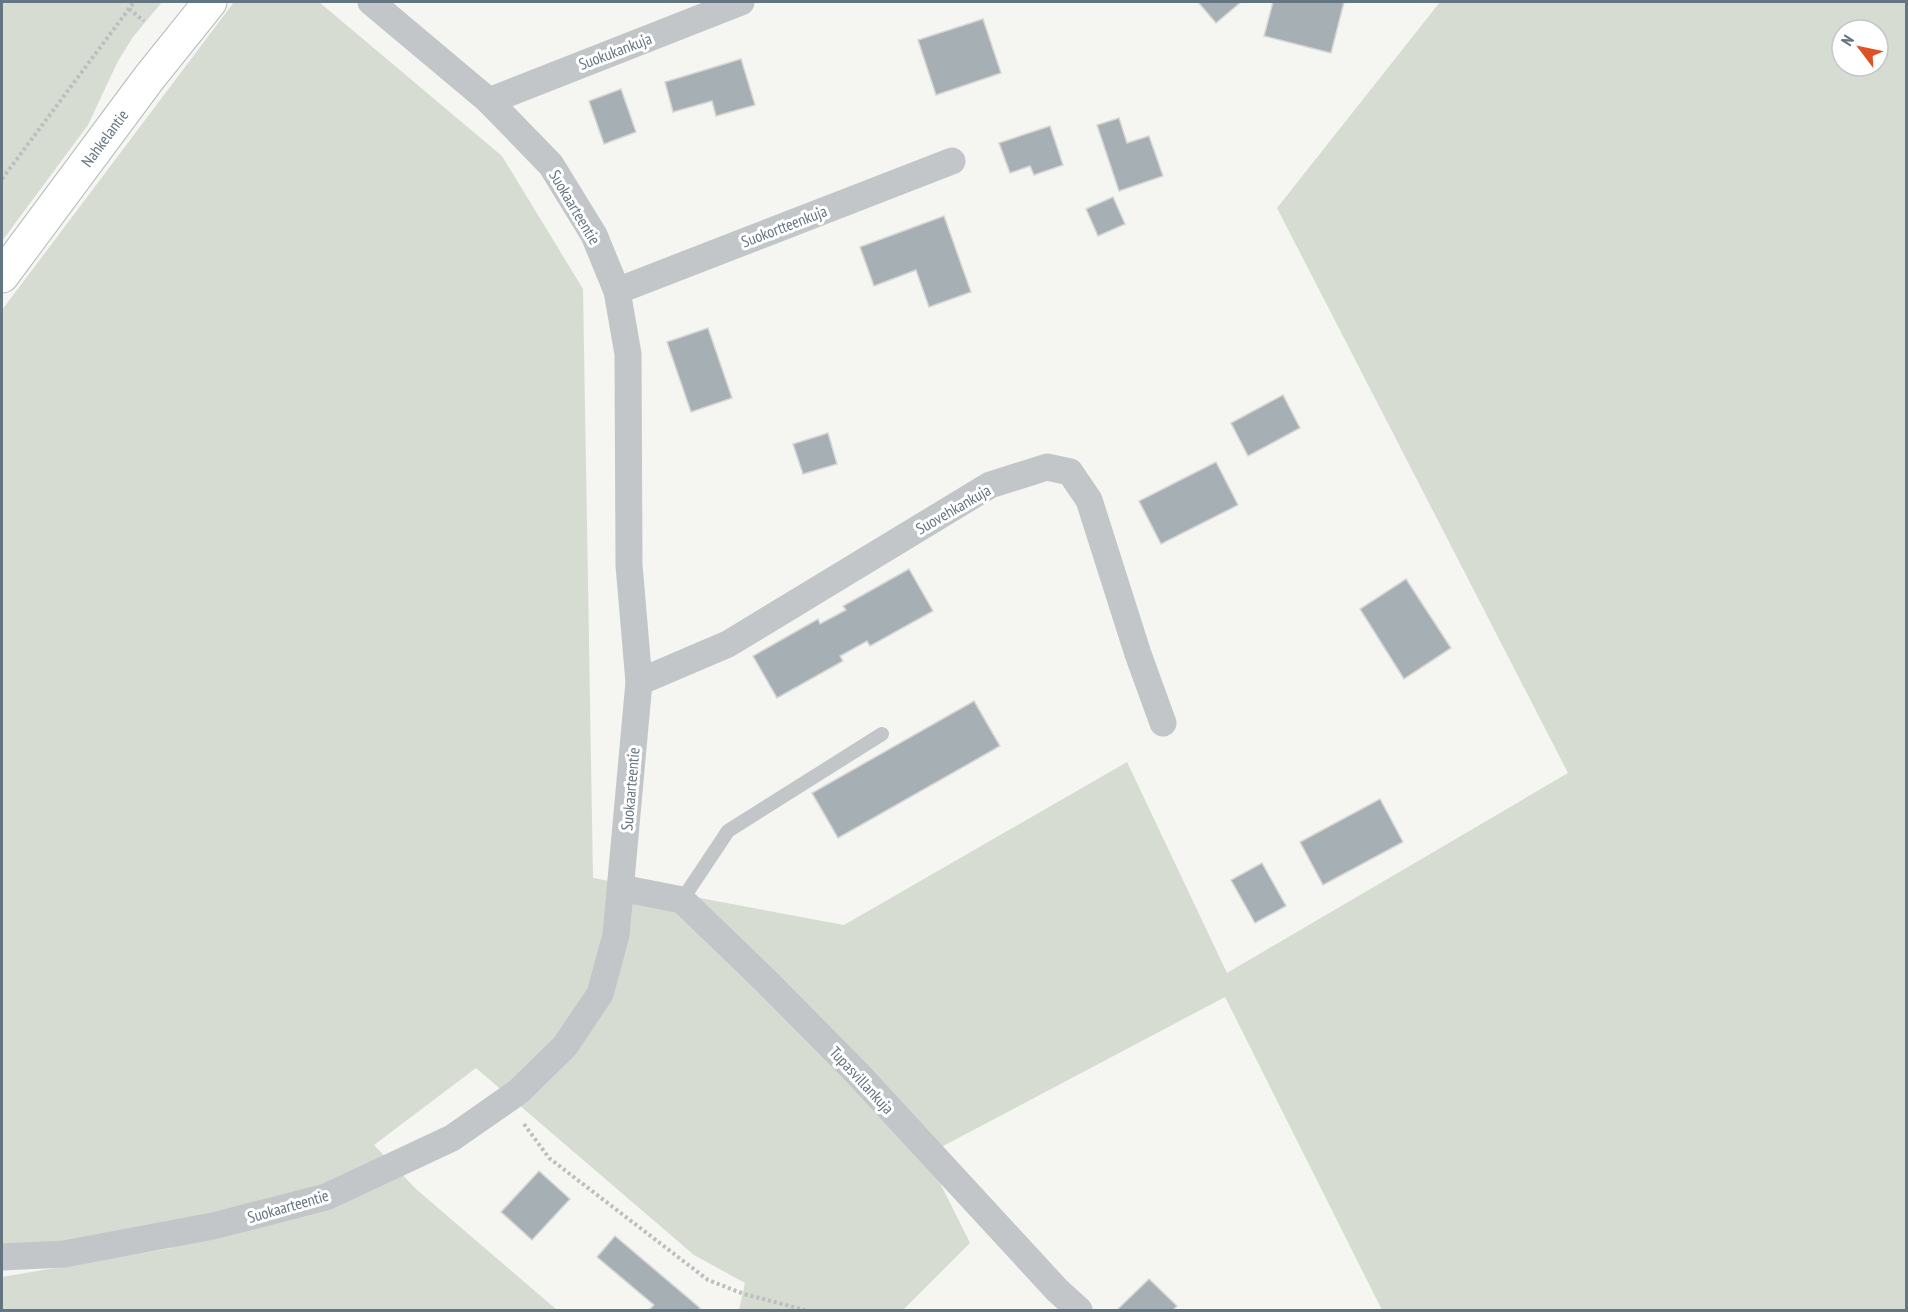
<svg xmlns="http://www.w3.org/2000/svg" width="1908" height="1312" viewBox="0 0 1908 1312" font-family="'PT Sans Narrow',sans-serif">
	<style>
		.green { fill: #d6dcd2; fill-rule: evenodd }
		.building { fill: #a6afb4; stroke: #d6d6d4; stroke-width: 1.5 }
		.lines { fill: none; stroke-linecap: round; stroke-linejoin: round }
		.secondary-casing { stroke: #b4babe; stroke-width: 35 }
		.path { stroke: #bcbec0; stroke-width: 4; stroke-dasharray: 3 3; stroke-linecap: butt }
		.lane { stroke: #c2c6c9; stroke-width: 14 }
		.street { stroke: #c2c6c9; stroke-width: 27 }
		.secondary { stroke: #fff; stroke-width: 33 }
		.labels { text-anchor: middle; stroke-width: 6; stroke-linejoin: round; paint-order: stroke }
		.street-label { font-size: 16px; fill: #647582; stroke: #fff }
	</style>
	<rect width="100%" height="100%" fill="#f5f5f1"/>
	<g class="green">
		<polygon points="2,2 162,2 133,37 118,61 88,125 2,241"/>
		<path d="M 234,2 L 319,2 L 502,156 L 583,289 L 593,878 L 844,925 L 1127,762 L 1227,973 L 1568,773 L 1277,208 L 1440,2 L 1906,2 L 1906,1310 L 1382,1310 L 1225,997 L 926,1155 L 970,1243 L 903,1310 L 739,1310 L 745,1283 L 694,1255 L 476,1068 L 374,1145 L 416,1189 L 557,1310 L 2,1310 L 2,1277 L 172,1248 L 147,1225 L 55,1243 L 2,1246 L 2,310 ZM 1842,30 L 1878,30 L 1878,66 L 1842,66 Z"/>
	</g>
	<g class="building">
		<polygon points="1198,2 1241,2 1216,23"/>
		<polygon points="1273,2 1344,2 1331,53 1264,36"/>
		<polygon points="983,19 1001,73 936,95 918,40"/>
		<polygon points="741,59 755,105 716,116 712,101 673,112 665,82"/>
		<polygon points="621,89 636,132 604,144 589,101"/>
		<polygon points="1119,118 1127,143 1149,136 1163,176 1119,191 1097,125"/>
		<polygon points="1050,126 1063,165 1034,175 1030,166 1010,173 999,143"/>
		<polygon points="1113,197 1125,224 1098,236 1086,209"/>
		<polygon points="944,216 971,292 929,307 916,270 874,286 860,247"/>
		<polygon points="708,328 732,398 691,412 667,342"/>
		<polygon points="1283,395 1300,428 1248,456 1231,423"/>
		<polygon points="828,433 837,464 803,474 793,444"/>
		<polygon points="1216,462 1238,505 1161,544 1139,501"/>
		<polygon points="909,569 933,611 870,646 867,641 840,656 843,661 777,698 753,656 818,619 820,624 846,610 843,606"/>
		<polygon points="1406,579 1451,648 1404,679 1360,609"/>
		<polygon points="974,701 1000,746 838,838 812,793"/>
		<polygon points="1380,799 1403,842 1323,885 1300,842"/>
		<polygon points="1262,863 1286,906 1255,923 1231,880"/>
		<polygon points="539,1171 570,1199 532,1240 501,1212"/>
		<polygon points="615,1236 700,1308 698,1310 649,1310 654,1305 597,1257"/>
		<polygon points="1149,1279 1177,1306 1173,1310 1117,1310"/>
	</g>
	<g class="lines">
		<g class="secondary-casing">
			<g id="secondary">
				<path id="s1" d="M 2,276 L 149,78 L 210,2"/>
			</g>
		</g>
		<g class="path">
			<polyline points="129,9 144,21"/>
			<polyline points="2,179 134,2"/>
			<polyline points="524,1124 549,1158 708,1280 744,1294 805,1310"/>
		</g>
		<polyline class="lane" points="682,900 728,831 882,734"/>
		<g class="street">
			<polyline points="489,101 741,2"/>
			<polyline points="617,291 952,161"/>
			<polyline points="639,682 728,644 990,485 1047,467 1070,472 1089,500 1138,654 1163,723"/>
			<polyline points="621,888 682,900 766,981 857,1073 1057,1290 1079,1310"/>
			<polyline points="2,1257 64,1254 213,1226 326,1197 452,1138 518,1092 565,1046 600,994 616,935 639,682 629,565 628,354 617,291 594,235 551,165 489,101 371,2"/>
		</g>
		<use href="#secondary" class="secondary"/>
	</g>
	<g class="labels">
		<g class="street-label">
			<text transform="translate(615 51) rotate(-21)" y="6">Suokukankuja</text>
			<text dy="6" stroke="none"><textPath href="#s1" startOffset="172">Nahkelantie</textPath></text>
			<text transform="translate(575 207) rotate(59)" y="6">Suokaarteentie</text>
			<text transform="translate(784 226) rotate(-21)" y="6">Suokortteenkuja</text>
			<text transform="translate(953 509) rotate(-30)" y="6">Suovehkankuja</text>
			<text transform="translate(630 789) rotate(-85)" y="6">Suokaarteentie</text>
			<text transform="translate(862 1080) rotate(47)" y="6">Tupasvillankuja</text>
			<text transform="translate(288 1206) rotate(-16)" y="6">Suokaarteentie</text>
		</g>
	</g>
	<rect width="1908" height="1312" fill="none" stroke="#647582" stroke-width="6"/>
	<g transform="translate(1860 48) rotate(302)"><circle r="28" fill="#ffffff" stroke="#c1c8cd" stroke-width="1.5"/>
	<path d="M0-4.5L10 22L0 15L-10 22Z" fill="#df5227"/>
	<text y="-9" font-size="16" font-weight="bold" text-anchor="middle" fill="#647582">N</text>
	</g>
</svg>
